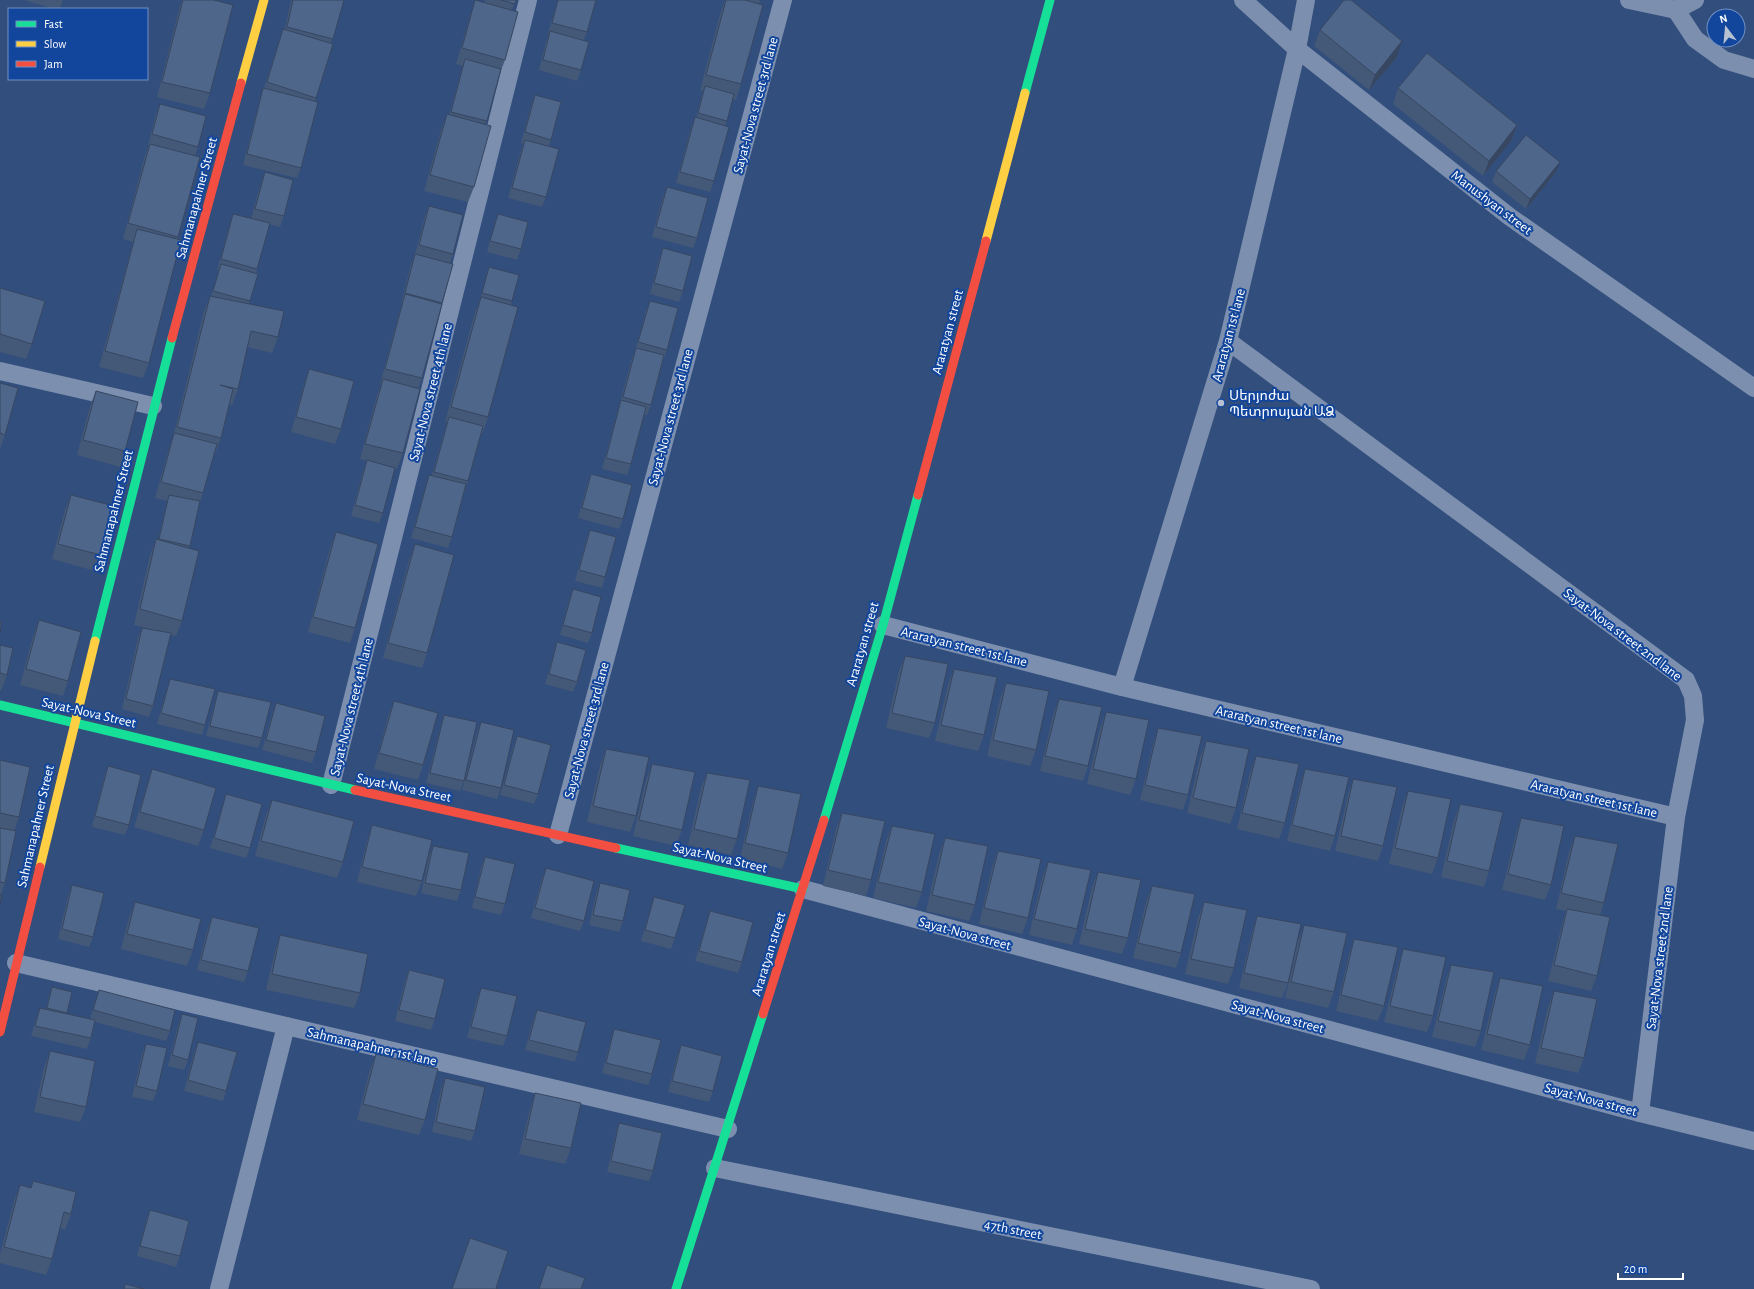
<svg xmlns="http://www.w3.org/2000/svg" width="1754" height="1289" viewBox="0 0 1754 1289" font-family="'Alegreya Sans','Noto Sans Armenian',sans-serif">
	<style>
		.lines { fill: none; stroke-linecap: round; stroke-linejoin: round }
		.street { stroke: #7d8fae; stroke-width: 18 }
		.fast { stroke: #16e098; stroke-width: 9 }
		.slow { stroke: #ffcf43; stroke-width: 9 }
		.jam { stroke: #f24e42; stroke-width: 9 }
		.wall { fill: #445878 }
		.shaded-wall { fill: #374761 }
		.building { fill: #4f668b; stroke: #374761 }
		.poi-dot { fill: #b7c1d1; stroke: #12469c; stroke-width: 1.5 }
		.labels { text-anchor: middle; stroke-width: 4; stroke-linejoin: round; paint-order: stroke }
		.street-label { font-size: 14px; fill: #fff; stroke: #12469c }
		.poi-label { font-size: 14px; fill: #fff; stroke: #12469c; text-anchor: start }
	</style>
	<rect width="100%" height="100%" fill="#324e7c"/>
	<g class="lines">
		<g class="street">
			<polyline points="1243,0 1297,49 1510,217 1754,388"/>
			<polyline points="1629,0 1676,10 1695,0"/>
			<polyline points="1676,10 1695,39 1724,60 1754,69"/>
			<polyline points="1228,341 1686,680 1693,696 1695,720 1676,817 1640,1113"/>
			<polyline points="0,371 153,406"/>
			<polyline points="883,625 1122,687 1676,817"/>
			<polyline points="1122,687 1228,341 1297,49 1306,0"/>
			<polyline points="331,785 528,0"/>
			<polyline points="558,835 783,0"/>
			<polyline points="803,889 1640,1113 1754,1141"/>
			<polyline points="16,963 728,1129"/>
			<polyline points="715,1168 1311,1289"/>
			<polyline points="219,1289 286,1026"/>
		</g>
		<g class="fast">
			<polyline points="1025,93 1050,0"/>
			<polyline points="95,641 172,338"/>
			<polyline points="0,705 355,790"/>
			<polyline points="824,820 883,625 918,495"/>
			<polyline points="616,848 803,889"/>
			<polyline points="676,1289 763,1014"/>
		</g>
		<g class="slow">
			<polyline points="241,83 264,0"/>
			<polyline points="986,241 1025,93"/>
			<polyline points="40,867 95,641"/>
		</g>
		<g class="jam">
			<polyline points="172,338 241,83"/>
			<polyline points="918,495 986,241"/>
			<polyline points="355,790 616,848"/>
			<polyline points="763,1014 824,820"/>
			<polyline points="0,1032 40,867"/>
		</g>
	</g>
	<g class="wall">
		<polygon points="24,0 63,0 60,9 54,9"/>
		<polygon points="182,0 214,0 210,93 204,109 157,97 179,9"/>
		<polygon points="291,0 344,0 331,43 333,44 315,101 301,168 297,178 243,165 260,99 263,88 264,88 283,29 285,29"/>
		<polygon points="475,0 484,3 485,0 516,0 512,10 505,60 499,75 485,125 474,187 468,202 424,191 441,130 447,114 449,115 463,66 456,64 470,16"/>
		<polygon points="558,0 596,0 587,32 584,40 581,70 577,81 539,70 546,42 549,34 548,33"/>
		<polygon points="725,0 760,0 741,84 736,100 733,99 725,126 714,181 710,192 676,183 691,128 695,117 696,118 703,91 700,90 721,11"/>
		<polygon points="1320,30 1397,57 1369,90 1314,46"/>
		<polygon points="1398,88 1517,125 1511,141 1483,176 1393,104"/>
		<polygon points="535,95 551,140 549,146 546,197 542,207 508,198 521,150 523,144 521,143 531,106"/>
		<polygon points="160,104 198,147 195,156 178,237 149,363 143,378 99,367 133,242 123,239 144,159 149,145 148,145 156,114"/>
		<polygon points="1496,171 1556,172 1526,209 1492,182"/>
		<polygon points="265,172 284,216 280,227 269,224 256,274 258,274 249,304 278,337 272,353 247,347 238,389 232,405 229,404 221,438 215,454 214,454 203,493 200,502 189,549 182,621 176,636 170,635 153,706 149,717 122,709 138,638 142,628 153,630 134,625 150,555 156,539 158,540 167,501 155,498 169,448 173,437 204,311 210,296 211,296 219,270 217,270 230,224 233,214 251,218 261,183"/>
		<polygon points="667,187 697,238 693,248 652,237 663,197"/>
		<polygon points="429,206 453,254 450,263 442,303 422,378 418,389 403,453 397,469 395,468 383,513 379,523 351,516 363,471 367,461 360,459 377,395 381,385 380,384 400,310 402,304 401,304 411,264 415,255 425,216"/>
		<polygon points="498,214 521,249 517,260 487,252 494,225"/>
		<polygon points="663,248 683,291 679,302 650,294 659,259"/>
		<polygon points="489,267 512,301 511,305 488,417 483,432 482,432 468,481 465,490 452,537 448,548 411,538 426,485 429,475 432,475 447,422 445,422 475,312 479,303 486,277"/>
		<polygon points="0,288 32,344 26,359 0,352"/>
		<polygon points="650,301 667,350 663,361 651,405 647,415 644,415 631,464 627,475 602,469 632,358 635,351 646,311"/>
		<polygon points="309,369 341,429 335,444 291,432 304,384"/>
		<polygon points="0,383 5,435 0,449"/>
		<polygon points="96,391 125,451 120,467 77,455 90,406"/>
		<polygon points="591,474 623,519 619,529 578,518 587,485"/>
		<polygon points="71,495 101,555 95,571 52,559 65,510"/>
		<polygon points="590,530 605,577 602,588 575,581 586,541"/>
		<polygon points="336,532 355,628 350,643 308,632 330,548"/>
		<polygon points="415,544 427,653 422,668 383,658 409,560"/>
		<polygon points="573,589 592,633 588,643 560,635 569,600"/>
		<polygon points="39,620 68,681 63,696 20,685 33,636"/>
		<polygon points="557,642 577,682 573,692 545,684 554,653"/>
		<polygon points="0,645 7,675 1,691 0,690"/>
		<polygon points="905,656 935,723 929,738 886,728 899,671"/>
		<polygon points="954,669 984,735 978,751 935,741 948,684"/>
		<polygon points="170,679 205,725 202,735 157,724 167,689"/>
		<polygon points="1006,683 1036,750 1030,766 987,756 1000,699"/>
		<polygon points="218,691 262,738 258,748 206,736 215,701"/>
		<polygon points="1059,699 1088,766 1083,781 1040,771 1053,715"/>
		<polygon points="394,701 423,765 418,780 374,769 388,716"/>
		<polygon points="276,703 316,752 312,763 262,750 272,714"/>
		<polygon points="1106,712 1136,779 1130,795 1087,784 1100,728"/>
		<polygon points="444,715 464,781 460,791 426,783 441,725"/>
		<polygon points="481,722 501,788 497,799 462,790 477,732"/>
		<polygon points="1158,728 1188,795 1183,810 1140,800 1153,744"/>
		<polygon points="517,736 538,794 534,804 500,795 513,747"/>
		<polygon points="1206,741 1236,808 1230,824 1187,813 1200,757"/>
		<polygon points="606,749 636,816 630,832 587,822 600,765"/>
		<polygon points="1256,756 1285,823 1279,839 1237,829 1250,772"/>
		<polygon points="0,760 19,817 14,831 5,883 1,894 0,894"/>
		<polygon points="652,764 682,830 676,846 633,836 646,780"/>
		<polygon points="108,766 129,825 125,835 92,827 104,777"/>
		<polygon points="152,769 204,830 198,846 134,827 147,785"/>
		<polygon points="1305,769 1335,836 1330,851 1287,841 1300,784"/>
		<polygon points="707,773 737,839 731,855 688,845 701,788"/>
		<polygon points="1353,779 1383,846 1378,861 1335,851 1348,794"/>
		<polygon points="758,786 788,853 782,869 740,858 753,802"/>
		<polygon points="1408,791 1438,858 1432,874 1389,864 1402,807"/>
		<polygon points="226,794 250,848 246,858 210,848 223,805"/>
		<polygon points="272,800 343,862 337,878 255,856 266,815"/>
		<polygon points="1460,804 1489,871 1484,887 1441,877 1454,820"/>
		<polygon points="842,813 871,880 866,896 823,886 836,829"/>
		<polygon points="1521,818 1551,885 1545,900 1502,890 1516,833"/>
		<polygon points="372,825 422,881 416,896 357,882 367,841"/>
		<polygon points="892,826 922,892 916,908 873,898 886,841"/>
		<polygon points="1575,836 1604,903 1600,915 1597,976 1591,991 1548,981 1562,924 1566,911 1556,909 1569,852"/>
		<polygon points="945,838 975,905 969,921 926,911 939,854"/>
		<polygon points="433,846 461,890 457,901 421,893 429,856"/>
		<polygon points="998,851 1028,918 1022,934 979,924 992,867"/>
		<polygon points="485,857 505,904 501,915 472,908 481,867"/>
		<polygon points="1048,862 1077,929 1072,945 1029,935 1042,878"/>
		<polygon points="546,868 584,921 580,931 531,918 542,878"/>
		<polygon points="1098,872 1128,938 1122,954 1079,944 1092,887"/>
		<polygon points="600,883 623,921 619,932 589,925 596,894"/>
		<polygon points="72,885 93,937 89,947 58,939 68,896"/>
		<polygon points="1152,886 1181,953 1176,968 1133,958 1146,902"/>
		<polygon points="654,897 675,938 671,949 641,941 651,908"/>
		<polygon points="135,902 193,950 187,966 121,949 129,918"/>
		<polygon points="1204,902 1234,968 1228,984 1185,974 1198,918"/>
		<polygon points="710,911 742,962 738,973 695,961"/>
		<polygon points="1257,916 1288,983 1282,998 1239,988 1252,932"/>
		<polygon points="212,917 248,971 244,982 197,970 208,927"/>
		<polygon points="1304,925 1334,992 1328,1008 1285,998 1298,941"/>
		<polygon points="280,935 360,993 354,1008 266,990 275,951"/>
		<polygon points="1354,939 1384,1006 1378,1021 1336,1011 1349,954"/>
		<polygon points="1403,949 1433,1016 1427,1032 1384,1022 1398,965"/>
		<polygon points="1451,965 1481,1031 1475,1047 1432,1037 1446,980"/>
		<polygon points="409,970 435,1019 431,1030 395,1021 405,981"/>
		<polygon points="1500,978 1530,1045 1524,1060 1481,1050 1495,993"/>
		<polygon points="52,987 72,992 67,1014 90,1019 95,1001 99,990 170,1031 166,1041 95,1022 91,1038 87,1049 31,1036 36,1019 40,1008 46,1010 50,992"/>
		<polygon points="481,988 507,1036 503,1046 467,1038 477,998"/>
		<polygon points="1554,991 1584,1058 1578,1073 1535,1063 1548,1007"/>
		<polygon points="537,1010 578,1052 575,1062 525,1050 533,1020"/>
		<polygon points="182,1014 188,1060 184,1070 168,1066 178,1025"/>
		<polygon points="614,1029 652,1074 648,1085 602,1073 611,1039"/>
		<polygon points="198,1042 226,1091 223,1101 184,1091 194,1052"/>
		<polygon points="146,1044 157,1091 153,1101 132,1097 142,1054"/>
		<polygon points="681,1045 713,1091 709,1102 668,1092 677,1056"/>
		<polygon points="50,1051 86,1107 80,1122 34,1112 44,1067"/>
		<polygon points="376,1054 425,1120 419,1135 357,1120 370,1069"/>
		<polygon points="445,1078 475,1131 471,1141 432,1132 441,1089"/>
		<polygon points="535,1093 571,1148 565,1164 519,1154 530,1109"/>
		<polygon points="619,1123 653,1171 649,1181 607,1172 616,1133"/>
		<polygon points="33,1181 71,1214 65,1230 60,1228 52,1259 46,1275 0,1263 0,1254 14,1201 20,1185 31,1188"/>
		<polygon points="150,1210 180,1256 176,1267 137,1256 146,1221"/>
	</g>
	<g class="shaded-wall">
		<polygon points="1402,41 1397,57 1369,90 1375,75"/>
		<polygon points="1517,125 1511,141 1483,176 1489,161"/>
		<polygon points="1560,162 1556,172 1526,209 1530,199"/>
	</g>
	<g class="building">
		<polygon points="183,0 214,0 233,5 210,93 162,82"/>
		<polygon points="293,0 344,0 333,39 287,27"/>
		<polygon points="475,0 518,12 505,60 462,48"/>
		<polygon points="501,0 516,0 515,4"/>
		<polygon points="558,0 596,0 587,32 552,23"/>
		<polygon points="726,0 745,0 763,5 741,84 706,75"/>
		<polygon points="1344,0 1351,0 1402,41 1375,75 1320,30"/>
		<polygon points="283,29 333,44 316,98 267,82"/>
		<polygon points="550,31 589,42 581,70 543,60"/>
		<polygon points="1427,53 1517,125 1489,161 1398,88"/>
		<polygon points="465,59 501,69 487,121 451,112"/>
		<polygon points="705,86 734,94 727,121 698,113"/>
		<polygon points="263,88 318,102 301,168 247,154"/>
		<polygon points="535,95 561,102 551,140 525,132"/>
		<polygon points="160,104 206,116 198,147 152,134"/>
		<polygon points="447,114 491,126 474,187 430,175"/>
		<polygon points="695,117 729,127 714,181 680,172"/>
		<polygon points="1526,135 1560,162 1530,199 1496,171"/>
		<polygon points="525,140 559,149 546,197 512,188"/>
		<polygon points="150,144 200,157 178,237 128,223"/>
		<polygon points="265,172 293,180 284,216 255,209"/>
		<polygon points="667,187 708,198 697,238 656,227"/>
		<polygon points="429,206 463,215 453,254 419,245"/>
		<polygon points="233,214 270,223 257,269 221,259"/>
		<polygon points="498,214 528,222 521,249 490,241"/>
		<polygon points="137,229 181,240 149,363 105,351"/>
		<polygon points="663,248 692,256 683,291 654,283"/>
		<polygon points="415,254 453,264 442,303 405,293"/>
		<polygon points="221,264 258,274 250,301 213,291"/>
		<polygon points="489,267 519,275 512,301 482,293"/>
		<polygon points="0,288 45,301 32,344 0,334"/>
		<polygon points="405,294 442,304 422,378 385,369"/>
		<polygon points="210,296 284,311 278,337 251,331 238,389 220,385 233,389 221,438 177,427"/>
		<polygon points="481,297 518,307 488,417 451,407"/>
		<polygon points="650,301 678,308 667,350 638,342"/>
		<polygon points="636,348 664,355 651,405 623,397"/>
		<polygon points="309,369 354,381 341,429 296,417"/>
		<polygon points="383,379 420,389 403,453 365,444"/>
		<polygon points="0,383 18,388 5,435 0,433"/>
		<polygon points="96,391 138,402 125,451 83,440"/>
		<polygon points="621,400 646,407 631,464 606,458"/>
		<polygon points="449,417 483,426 468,481 434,472"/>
		<polygon points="174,433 217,444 203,493 161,482"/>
		<polygon points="367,460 395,468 383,513 355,505"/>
		<polygon points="591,474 632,485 623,519 582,508"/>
		<polygon points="429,475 466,484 452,537 415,527"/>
		<polygon points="71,495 114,506 101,555 58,544"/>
		<polygon points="169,495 200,501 190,546 159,539"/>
		<polygon points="590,530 616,537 605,577 579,570"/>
		<polygon points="336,532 378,544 355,628 313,617"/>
		<polygon points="156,539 199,551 182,621 140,609"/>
		<polygon points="415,544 454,555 427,653 388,643"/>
		<polygon points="573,589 601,597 592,633 563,625"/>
		<polygon points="39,620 81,632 68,681 26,669"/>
		<polygon points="0,622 2,622 0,632"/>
		<polygon points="142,628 171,633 153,706 126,699"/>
		<polygon points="557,642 586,650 577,682 549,674"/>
		<polygon points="0,645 13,648 7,675 0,673"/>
		<polygon points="905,656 948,664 935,723 892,713"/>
		<polygon points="954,669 997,677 984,735 941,725"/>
		<polygon points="170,679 215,689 205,725 161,713"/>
		<polygon points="1006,683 1049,691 1036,750 993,740"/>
		<polygon points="218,691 271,702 262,738 210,726"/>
		<polygon points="1059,699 1102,707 1088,766 1045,756"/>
		<polygon points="394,701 438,713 423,765 379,753"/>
		<polygon points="276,703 325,716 316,752 266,740"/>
		<polygon points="1106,712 1149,720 1136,779 1093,769"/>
		<polygon points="444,715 477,722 464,781 430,773"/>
		<polygon points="481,722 514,730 501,788 466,780"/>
		<polygon points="1158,728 1202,736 1188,795 1145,785"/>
		<polygon points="517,736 551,745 538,794 504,785"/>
		<polygon points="1206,741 1249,749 1236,808 1193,798"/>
		<polygon points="606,749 649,757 636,816 593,806"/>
		<polygon points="1256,756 1299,764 1285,823 1242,813"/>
		<polygon points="0,760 30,767 19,817 0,813"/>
		<polygon points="652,764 695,772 682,830 639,820"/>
		<polygon points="108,766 141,775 129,825 95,816"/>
		<polygon points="152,769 216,788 204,830 140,812"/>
		<polygon points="1305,769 1349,777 1335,836 1292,825"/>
		<polygon points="707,773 750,780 737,839 694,829"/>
		<polygon points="1353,779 1397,787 1383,846 1341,836"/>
		<polygon points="758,786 801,794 788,853 745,843"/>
		<polygon points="1408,791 1451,799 1438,858 1395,848"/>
		<polygon points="226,794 262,804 250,848 214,838"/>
		<polygon points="272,800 354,821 343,862 261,841"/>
		<polygon points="1460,804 1503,812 1489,871 1447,861"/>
		<polygon points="842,813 885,821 871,880 828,870"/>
		<polygon points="1521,818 1564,826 1551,885 1508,874"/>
		<polygon points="372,825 432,840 422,881 362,867"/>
		<polygon points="892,826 935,834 922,892 878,882"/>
		<polygon points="0,828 16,831 5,883 0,882"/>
		<polygon points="1575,836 1618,844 1604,903 1561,893"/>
		<polygon points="945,838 988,846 975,905 932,895"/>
		<polygon points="433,846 469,853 461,890 425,883"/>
		<polygon points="998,851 1041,859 1028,918 984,908"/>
		<polygon points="485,857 515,864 505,904 475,897"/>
		<polygon points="1048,862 1091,870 1077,929 1034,919"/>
		<polygon points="546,868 594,881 584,921 535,908"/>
		<polygon points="1098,872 1141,880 1128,938 1085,929"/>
		<polygon points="600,883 630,890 623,921 593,915"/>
		<polygon points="72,885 104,893 93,937 62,929"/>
		<polygon points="1152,886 1195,894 1181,953 1138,943"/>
		<polygon points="0,895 2,895 0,904"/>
		<polygon points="654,897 685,905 675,938 645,930"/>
		<polygon points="135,902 201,919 193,950 127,934"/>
		<polygon points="1204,902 1247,910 1234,968 1191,959"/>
		<polygon points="1567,909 1610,917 1597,976 1554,965"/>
		<polygon points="710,911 753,922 742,962 699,951"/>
		<polygon points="1257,916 1301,924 1288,983 1244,973"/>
		<polygon points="212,917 259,928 248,971 201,960"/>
		<polygon points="1304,925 1347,933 1334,992 1291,982"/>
		<polygon points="280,935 368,954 360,993 272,974"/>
		<polygon points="1354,939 1398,947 1384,1006 1341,995"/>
		<polygon points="1403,949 1446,957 1433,1016 1390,1006"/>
		<polygon points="1451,965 1494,972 1481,1031 1438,1021"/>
		<polygon points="409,970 445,979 435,1019 399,1010"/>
		<polygon points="1500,978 1543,986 1530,1045 1487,1034"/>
		<polygon points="52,987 72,992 67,1013 47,1008"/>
		<polygon points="481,988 517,996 507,1036 471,1027"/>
		<polygon points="99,990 175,1010 170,1031 93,1010"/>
		<polygon points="1554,991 1597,999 1584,1058 1541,1048"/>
		<polygon points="40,1008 95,1020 91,1038 35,1026"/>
		<polygon points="537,1010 586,1022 578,1052 529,1040"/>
		<polygon points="182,1014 198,1018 188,1060 172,1055"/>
		<polygon points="614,1029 661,1040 652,1074 606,1063"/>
		<polygon points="198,1042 237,1052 226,1091 188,1080"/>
		<polygon points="146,1044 167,1048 157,1091 136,1086"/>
		<polygon points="681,1045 722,1056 713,1091 672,1081"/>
		<polygon points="50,1051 95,1061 86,1107 40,1097"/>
		<polygon points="376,1054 438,1069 425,1120 363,1104"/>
		<polygon points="445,1078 485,1087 475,1131 436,1122"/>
		<polygon points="535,1093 581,1103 571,1148 525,1139"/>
		<polygon points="619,1123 662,1133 653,1171 611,1161"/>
		<polygon points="33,1181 76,1192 71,1214 64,1212 52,1259 4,1247 20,1185 31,1188"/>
		<polygon points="150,1210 189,1221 180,1256 140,1246"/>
		<polygon points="470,1238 508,1251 496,1288 498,1289 452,1289"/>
		<polygon points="547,1265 585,1278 581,1289 539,1289"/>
		<polygon points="125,1284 144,1289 124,1289"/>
	</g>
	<circle class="poi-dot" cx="1221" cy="403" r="4"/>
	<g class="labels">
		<g class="street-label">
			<text transform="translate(755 105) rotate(-75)" y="5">Sayat-Nova street 3rd lane</text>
			<text transform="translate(196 198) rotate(-75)" y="5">Sahmanapahner Street</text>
			<text transform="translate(1492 202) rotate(37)" y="5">Manushyan street</text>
			<text transform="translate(947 332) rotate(-75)" y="5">Araratyan street</text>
			<text transform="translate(1228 335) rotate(-75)" y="5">Araratyan 1st lane</text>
			<text transform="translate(430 392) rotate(-76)" y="5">Sayat-Nova street 4th lane</text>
			<text transform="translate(670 417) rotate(-75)" y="5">Sayat-Nova street 3rd lane</text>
			<text transform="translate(113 511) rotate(-76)" y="5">Sahmanapahner Street</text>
			<text transform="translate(1623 634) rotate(37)" y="5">Sayat-Nova street 2nd lane</text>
			<text transform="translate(862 644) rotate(-74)" y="5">Araratyan street</text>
			<text transform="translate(964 646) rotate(14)" y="5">Araratyan street 1st lane</text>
			<text transform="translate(351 707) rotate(-76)" y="5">Sayat-Nova street 4th lane</text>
			<text transform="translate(89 712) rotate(13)" y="5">Sayat-Nova Street</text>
			<text transform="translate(1279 724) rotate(13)" y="5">Araratyan street 1st lane</text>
			<text transform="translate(586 730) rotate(-75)" y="5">Sayat-Nova street 3rd lane</text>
			<text transform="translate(404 787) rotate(12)" y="5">Sayat-Nova Street</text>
			<text transform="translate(1594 798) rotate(13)" y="5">Araratyan street 1st lane</text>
			<text transform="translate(35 826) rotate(-77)" y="5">Sahmanapahner Street</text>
			<text transform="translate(720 857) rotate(13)" y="5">Sayat-Nova Street</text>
			<text transform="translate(965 933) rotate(15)" y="5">Sayat-Nova street</text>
			<text transform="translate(768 954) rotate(-73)" y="5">Araratyan street</text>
			<text transform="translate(1659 958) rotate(-83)" y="5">Sayat-Nova street 2nd lane</text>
			<text transform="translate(1278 1016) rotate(15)" y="5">Sayat-Nova street</text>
			<text transform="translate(372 1046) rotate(13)" y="5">Sahmanapahner 1st lane</text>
			<text transform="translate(1591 1099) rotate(15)" y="5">Sayat-Nova street</text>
			<text transform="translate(1013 1229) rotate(11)" y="5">47th street</text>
		</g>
		<g class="poi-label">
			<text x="1229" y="400">Սերյոժա<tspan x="1229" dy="16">Պետրոսյան ԱՁ</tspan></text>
		</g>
	</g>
	<rect x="8" y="8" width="140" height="72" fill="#12469c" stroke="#7190c4"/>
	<rect x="16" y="21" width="20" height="6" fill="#16e098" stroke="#7190c4"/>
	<text x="44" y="28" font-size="12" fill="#ffffff">Fast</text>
	<rect x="16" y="41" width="20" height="6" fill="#ffcf43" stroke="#7190c4"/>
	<text x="44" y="48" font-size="12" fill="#ffffff">Slow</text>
	<rect x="16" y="61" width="20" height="6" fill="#f24e42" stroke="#7190c4"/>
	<text x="44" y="68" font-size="12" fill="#ffffff">Jam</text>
	<g transform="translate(1726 28) rotate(344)"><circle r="19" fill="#12469c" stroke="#7190c4"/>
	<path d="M0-3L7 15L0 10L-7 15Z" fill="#b7c1d1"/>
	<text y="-6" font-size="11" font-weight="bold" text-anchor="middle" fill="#ffffff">N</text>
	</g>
	<path d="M1618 1273v6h65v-6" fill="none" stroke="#ffffff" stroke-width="2"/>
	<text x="1624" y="1273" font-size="12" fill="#ffffff" stroke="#12469c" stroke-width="3" paint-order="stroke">20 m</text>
</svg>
